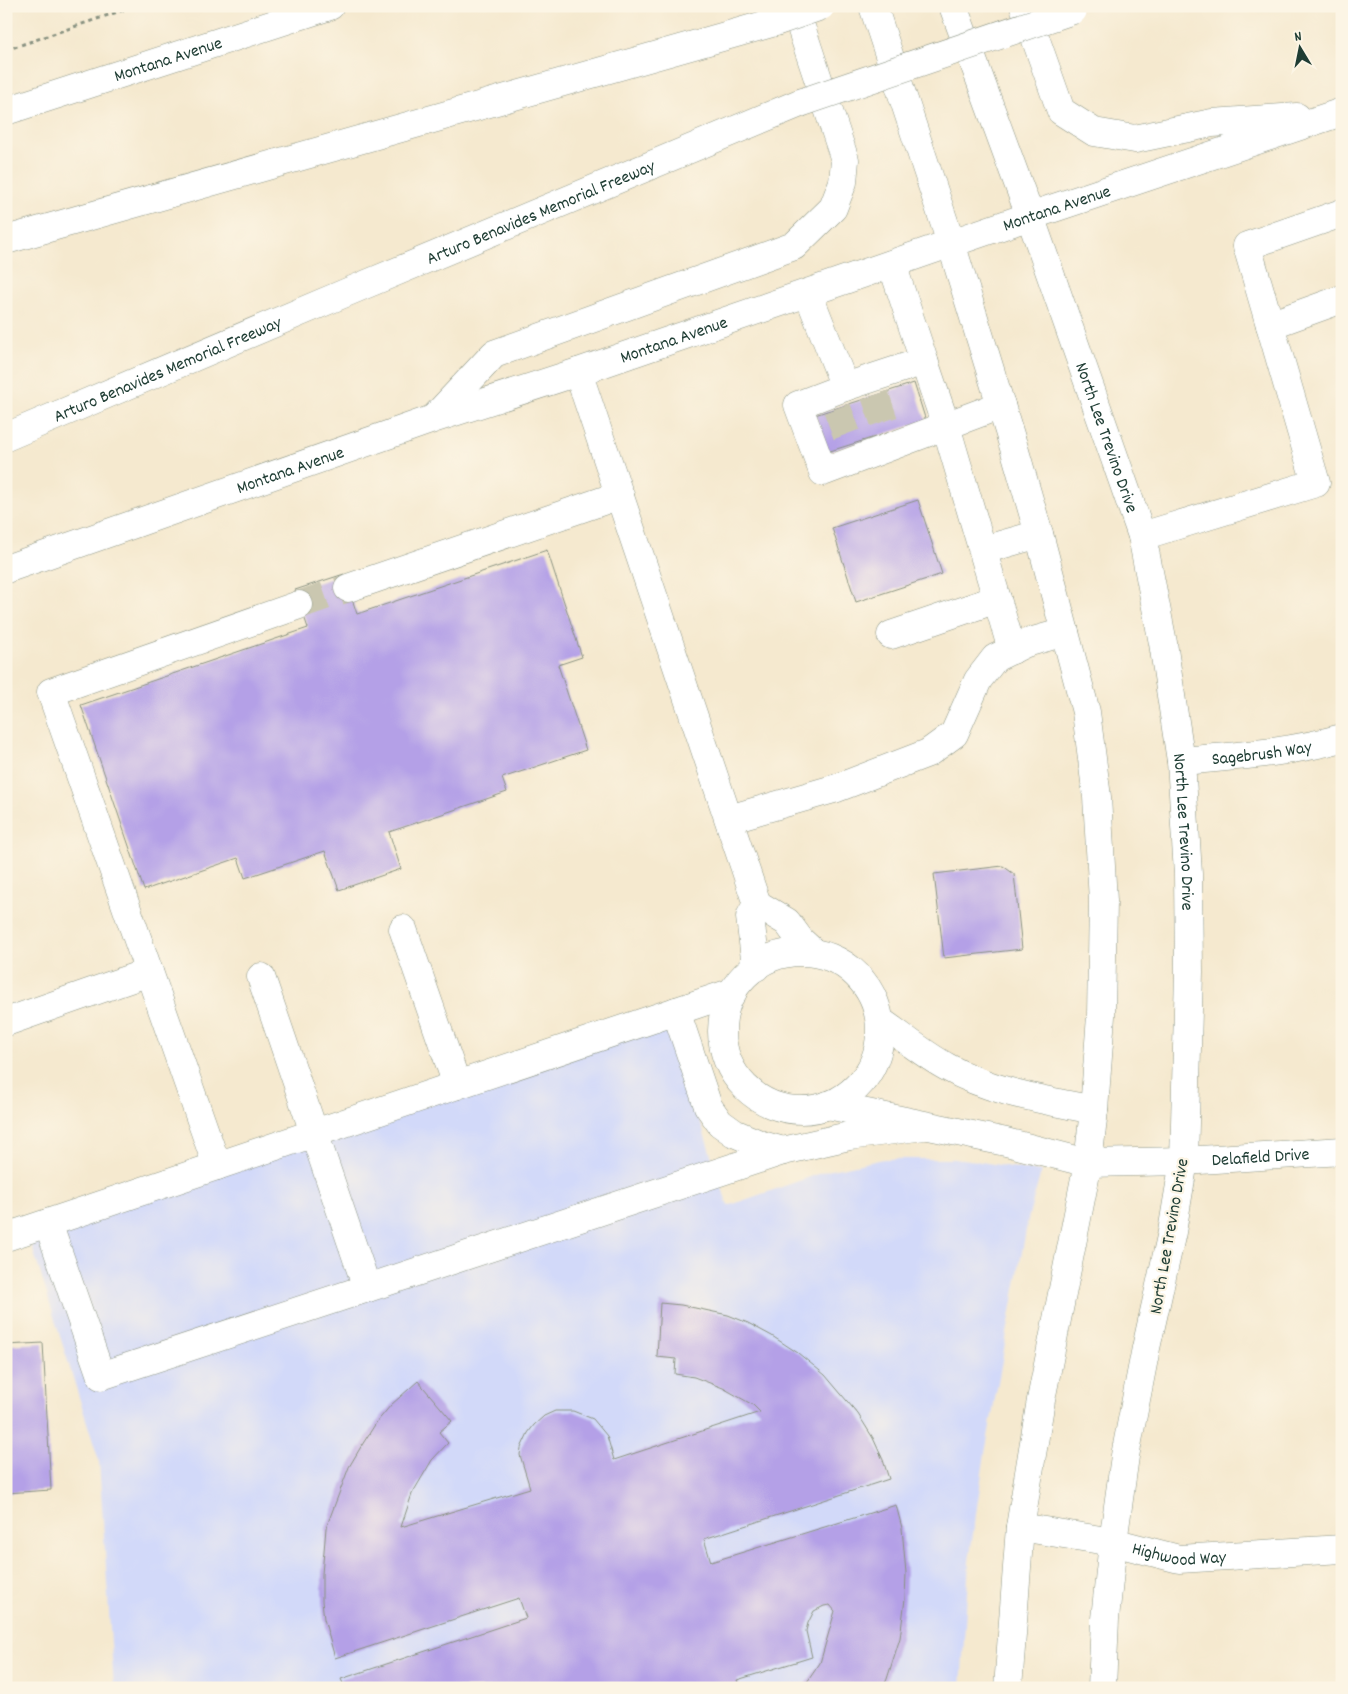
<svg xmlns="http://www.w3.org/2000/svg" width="1348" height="1694" viewBox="0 0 1348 1694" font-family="Dekko,sans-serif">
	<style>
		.built { fill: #d2d9f9 }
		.building { fill: #b4a0e7 }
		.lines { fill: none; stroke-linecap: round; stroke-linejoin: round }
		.minor-tunnel { stroke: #cac7b0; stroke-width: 28; stroke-dasharray: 28 14; stroke-linecap: butt }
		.minor-casing { stroke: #8a9382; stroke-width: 29 }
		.major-casing { stroke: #8a9382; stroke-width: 29 }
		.highway-casing { stroke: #8a9382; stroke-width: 29 }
		.path { stroke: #8a9382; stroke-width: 3; stroke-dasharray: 4 4; stroke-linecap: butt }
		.minor { stroke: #fff; stroke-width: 28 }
		.major { stroke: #fff; stroke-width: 28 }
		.highway { stroke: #fff; stroke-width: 28 }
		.highway-bridge-casing { stroke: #8a9382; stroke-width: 29; stroke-linecap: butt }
		.highway-bridge { stroke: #fff; stroke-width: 28 }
		.labels { text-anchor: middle; stroke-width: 4.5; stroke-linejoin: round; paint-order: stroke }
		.street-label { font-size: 18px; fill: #1f3d34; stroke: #fcf5e5 }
	</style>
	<rect width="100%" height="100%" fill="#fcf5e5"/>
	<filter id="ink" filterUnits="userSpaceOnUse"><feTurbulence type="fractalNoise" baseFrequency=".02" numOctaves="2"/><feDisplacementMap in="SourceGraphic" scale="10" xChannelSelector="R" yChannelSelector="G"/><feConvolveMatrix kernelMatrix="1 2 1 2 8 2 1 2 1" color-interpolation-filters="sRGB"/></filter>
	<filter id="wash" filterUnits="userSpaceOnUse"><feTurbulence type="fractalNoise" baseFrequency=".0096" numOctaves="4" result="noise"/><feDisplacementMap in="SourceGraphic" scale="20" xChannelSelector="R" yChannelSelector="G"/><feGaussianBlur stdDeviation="1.12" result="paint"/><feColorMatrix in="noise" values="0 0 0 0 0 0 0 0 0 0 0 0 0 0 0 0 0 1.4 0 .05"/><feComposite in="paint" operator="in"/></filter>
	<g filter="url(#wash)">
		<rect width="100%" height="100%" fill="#f5e9cf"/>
		<polygon class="built" points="668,1025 728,1206 827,1171 884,1159 963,1159 1041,1172 1028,1219 985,1453 969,1561 961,1688 114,1688 99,1461 29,1237"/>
		<g id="blocks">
			<g class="building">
				<polygon points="914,383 926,421 827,452 815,415"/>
				<polygon points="918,500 942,574 856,602 832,528"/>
				<polygon points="547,550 582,657 558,665 586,750 502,778 507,792 389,832 401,869 339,890 325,851 245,878 238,858 144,890 81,705 308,628 295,590 344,574 357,614"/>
				<polygon points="1003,866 1014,874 1022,949 944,958 934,874"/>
				<polygon points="660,1303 681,1305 728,1315 748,1323 772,1336 798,1353 825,1375 858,1414 873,1438 883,1460 889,1479 704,1539 711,1562 896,1505 902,1528 906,1573 905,1599 900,1638 887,1679 883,1688 803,1688 820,1663 835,1611 830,1605 824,1606 814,1611 808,1623 806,1631 812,1657 737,1680 740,1688 345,1688 341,1679 526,1618 519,1598 335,1658 324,1619 322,1601 322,1574 326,1528 349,1467 362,1445 376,1423 391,1405 418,1381 452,1421 439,1432 448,1443 432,1460 412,1494 401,1527 530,1488 520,1455 521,1448 528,1433 534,1425 544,1416 555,1411 573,1411 593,1419 607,1436 614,1460 760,1412 753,1405 723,1388 694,1377 675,1374 676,1359 657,1357"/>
				<polygon points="43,1343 51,1490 6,1493 6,1345"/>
			</g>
		</g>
	</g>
	<g filter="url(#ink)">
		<use href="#blocks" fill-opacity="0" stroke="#8a9382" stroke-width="1"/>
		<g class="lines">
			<g class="minor-tunnel">
				<polyline points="875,395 888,433"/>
				<polyline points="837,408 851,445"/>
				<polyline points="299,605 348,588"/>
			</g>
			<g class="minor-casing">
				<g id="minor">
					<polyline points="892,264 924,361"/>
					<polyline points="808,293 845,387 798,405 823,472 1001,405"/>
					<polyline points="1270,325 1342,299"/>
					<polyline points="578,372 757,904"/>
					<polyline points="845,387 924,361 946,426 1012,650"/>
					<polyline points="1142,536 1316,483 1247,246 1342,213"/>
					<polyline points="983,550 1039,534"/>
					<polyline points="348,588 620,495"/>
					<polyline points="891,635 997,599"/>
					<path id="s1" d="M 1181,761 C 1235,756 1289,753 1342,738"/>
					<polyline points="729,819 837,788 928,753 954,734 978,680 995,658 1026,643 1065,632"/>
					<polyline points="403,929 457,1085"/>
					<circle cx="801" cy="1031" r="79"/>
					<polyline points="756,967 750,917 757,904 787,922 801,941 813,952"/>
					<polyline points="261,977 367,1288"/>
					<polyline points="676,1011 708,1106 720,1123 734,1133 762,1145 783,1151"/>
					<path d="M 880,1021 C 902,1036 923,1054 947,1067 C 991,1092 1045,1100 1094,1110"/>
					<polyline points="6,1022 149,972"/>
					<path id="s2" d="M 828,1105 L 1006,1142 L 1088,1163 L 1184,1161 L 1342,1151"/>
					<polyline points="217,1166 51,692 299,605"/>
					<polyline points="48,1223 101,1376 783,1151 849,1136 924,1126"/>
					<polyline points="6,1237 733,992"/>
					<path id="s3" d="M 1020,1527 L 1113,1542 L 1179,1559 L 1342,1549"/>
				</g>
			</g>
			<g class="major-casing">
				<g id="major">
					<polyline points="873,6 951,243 1015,451 1039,534 1086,712 1097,797 1103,901 1101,1016 1094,1110 1088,1163 1041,1400 1020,1527 1008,1688"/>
					<path id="s4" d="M 953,6 L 1030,216 L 1142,536 L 1163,643 L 1181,761 L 1188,874 L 1189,972 L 1184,1161 L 1172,1232 L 1146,1348 L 1125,1456 L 1113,1542 L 1105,1619 L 1102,1688"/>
					<polyline points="1024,6 1061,111 1094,132 1135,139 1212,123 1297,117"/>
					<path id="s5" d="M 6,111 L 330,6"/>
					<polyline points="436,416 494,354 794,246 833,208 843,182 845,160 794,6"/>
					<path id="s6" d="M 6,569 L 433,419 L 578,372 L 1030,216 L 1342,112"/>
				</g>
			</g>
			<g class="highway-casing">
				<g id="highway">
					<polyline points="6,240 775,22"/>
					<path id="s7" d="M 6,437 L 350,291 L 800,103"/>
				</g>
			</g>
			<polyline class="path" points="6,50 135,6"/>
			<use href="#minor" class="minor"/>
			<use href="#major" class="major"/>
			<use href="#highway" class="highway"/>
			<g class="highway-bridge-casing">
				<g id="highway-bridge">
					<polyline points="775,22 821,6"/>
					<polyline points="800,103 1073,10"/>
				</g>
			</g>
			<use href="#highway-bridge" class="highway-bridge"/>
		</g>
	</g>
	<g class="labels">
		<g class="street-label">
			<text dy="6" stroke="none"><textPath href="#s5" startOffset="170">Montana Avenue</textPath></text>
			<text dy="6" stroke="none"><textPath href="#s6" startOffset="1111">Montana Avenue</textPath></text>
			<text dy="6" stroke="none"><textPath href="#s7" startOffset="580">Arturo Benavides Memorial Freeway</textPath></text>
			<text dy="6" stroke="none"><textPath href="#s6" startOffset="706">Montana Avenue</textPath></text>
			<text dy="6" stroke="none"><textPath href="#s7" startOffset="175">Arturo Benavides Memorial Freeway</textPath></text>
			<text dy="6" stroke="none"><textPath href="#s4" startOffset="458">North Lee Trevino Drive</textPath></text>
			<text dy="6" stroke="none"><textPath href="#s6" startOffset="301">Montana Avenue</textPath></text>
			<text dy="6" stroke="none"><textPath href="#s1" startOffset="81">Sagebrush Way</textPath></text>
			<text dy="6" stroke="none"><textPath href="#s4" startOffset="862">North Lee Trevino Drive</textPath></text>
			<text dy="6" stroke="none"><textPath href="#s2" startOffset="439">Delafield Drive</textPath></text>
			<text transform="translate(1168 1236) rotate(-80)" y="6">North Lee Trevino Drive</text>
			<text dy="6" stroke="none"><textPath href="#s3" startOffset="162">Highwood Way</textPath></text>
		</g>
	</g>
	<rect width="1348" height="1694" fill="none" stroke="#fcf5e5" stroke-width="25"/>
	<g transform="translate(1300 48) rotate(350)" stroke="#fcf5e5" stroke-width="4" paint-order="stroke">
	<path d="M0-4L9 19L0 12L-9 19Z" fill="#1f3d34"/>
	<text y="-8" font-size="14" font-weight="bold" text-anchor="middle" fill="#1f3d34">N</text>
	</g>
</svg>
